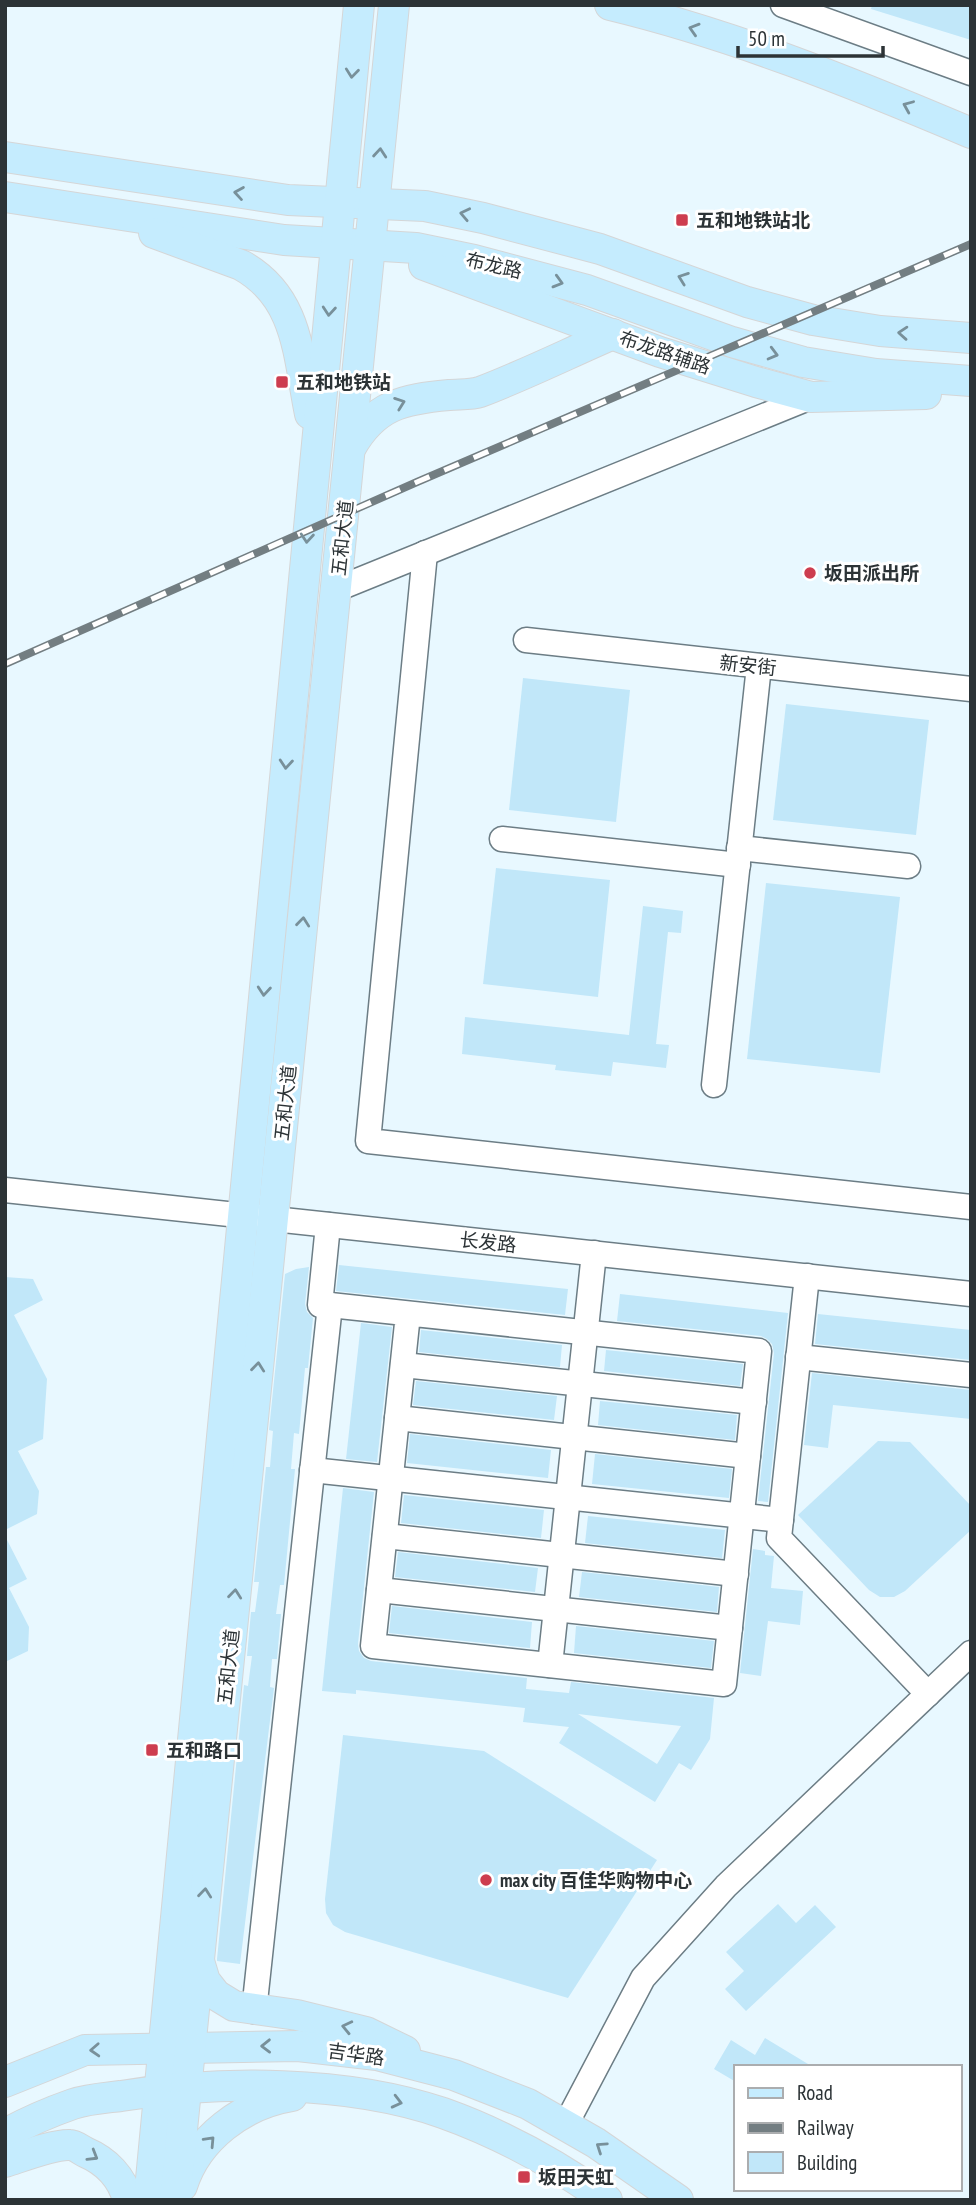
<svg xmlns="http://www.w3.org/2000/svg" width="976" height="2205" viewBox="0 0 976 2205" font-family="'PT Sans Narrow','Noto Sans SC',sans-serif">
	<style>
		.building { fill: #c1e7f9; fill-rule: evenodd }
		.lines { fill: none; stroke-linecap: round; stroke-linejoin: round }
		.minor-casing { stroke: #6c7d85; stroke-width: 27 }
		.major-casing { stroke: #d5d6d7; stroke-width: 32 }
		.minor { stroke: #fff; stroke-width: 24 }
		.major { stroke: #c5ecfe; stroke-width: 30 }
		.rail-casing { stroke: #737e82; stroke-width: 8 }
		.rail { stroke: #fff; stroke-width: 5; stroke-dasharray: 16; stroke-linecap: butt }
		.oneway { stroke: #78909a }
		.poi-dot { fill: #cd3d4f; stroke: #fff; stroke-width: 2.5 }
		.labels { text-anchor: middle; stroke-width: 6; stroke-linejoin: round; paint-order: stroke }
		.poi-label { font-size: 19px; font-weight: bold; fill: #2c3336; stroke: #fff; text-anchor: start }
		.street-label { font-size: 19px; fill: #2c3336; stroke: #fff }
	</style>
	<rect width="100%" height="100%" fill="#e8f8ff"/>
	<g class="building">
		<polygon points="872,5 971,5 971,40 871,9"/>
		<polygon points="523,678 630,690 616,822 509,810"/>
		<polygon points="786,704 929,720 916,835 773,820"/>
		<polygon points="496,868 610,880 598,997 483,984"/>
		<polygon points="766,883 900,897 880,1073 747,1059"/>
		<polygon points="643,906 683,911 681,933 668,932 656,1044 669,1045 666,1068 613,1062 611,1076 555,1070 556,1065 462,1054 465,1017 629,1035"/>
		<polygon points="339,1265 568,1289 565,1315 336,1291"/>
		<polygon points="309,1267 305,1304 307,1312 313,1318 308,1368 305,1368 299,1434 294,1433 291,1469 295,1469 284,1585 280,1585 276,1614 281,1614 277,1659 272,1659 270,1687 274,1688 240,1964 217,1961 217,1959 244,1685 248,1686 252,1656 247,1656 251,1612 255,1612 259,1582 254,1582 266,1467 270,1467 273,1431 269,1430 285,1274 296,1269"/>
		<polygon points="5,1277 33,1279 43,1300 14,1315 47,1379 43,1439 18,1451 39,1491 37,1514 5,1530"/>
		<polygon points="620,1294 788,1313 768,1502 758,1501 774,1353 772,1344 767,1339 761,1336 617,1321"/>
		<polygon points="818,1314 971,1330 971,1360 815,1344"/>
		<polygon points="361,1323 392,1327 377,1462 346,1459"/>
		<polygon points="421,1330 562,1345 560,1367 419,1352"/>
		<polygon points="606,1350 743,1364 740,1386 604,1371"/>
		<polygon points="812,1373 971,1390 971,1419 833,1405 828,1448 804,1445"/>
		<polygon points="416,1381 557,1396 554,1420 413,1405"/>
		<polygon points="600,1401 737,1415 735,1440 598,1425"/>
		<polygon points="410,1434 551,1450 548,1478 407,1463"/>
		<polygon points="878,1441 910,1442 971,1506 971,1530 905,1591 894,1597 880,1597 869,1590 798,1515"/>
		<polygon points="595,1454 732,1469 729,1498 592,1484"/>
		<path d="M 343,1488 L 374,1492 L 358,1644 L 359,1651 L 364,1658 L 371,1661 L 527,1678 L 526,1689 L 569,1693 L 571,1682 L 714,1698 L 710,1739 L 691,1770 L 679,1763 L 655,1802 L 559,1743 L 569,1727 L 523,1722 L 525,1708 L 356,1690 L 356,1694 L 322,1691 ZM 578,1714 L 636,1721 L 681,1726 L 657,1764 Z"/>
		<polygon points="404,1495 544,1510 541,1538 401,1523"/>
		<polygon points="588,1516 725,1530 722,1558 585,1543"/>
		<polygon points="5,1536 27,1579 9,1588 29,1627 28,1651 5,1662"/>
		<polygon points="753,1549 765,1551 765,1555 774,1556 771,1588 803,1591 800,1625 768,1621 761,1676 740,1673"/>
		<polygon points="398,1552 538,1568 535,1592 395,1577"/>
		<polygon points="582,1572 719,1587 717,1612 579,1597"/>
		<polygon points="392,1606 532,1622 530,1648 389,1633"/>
		<polygon points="576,1626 714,1641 711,1668 574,1653"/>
		<polygon points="343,1735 484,1751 657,1860 568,1998 345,1932 333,1925 326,1913 325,1899"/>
		<polygon points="778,1904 796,1923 815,1905 836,1927 746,2011 725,1989 744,1971 726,1952"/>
		<polygon points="765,2038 813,2067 736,2067 736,2082 714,2069 731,2040 755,2055"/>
	</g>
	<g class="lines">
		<g class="minor-casing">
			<g id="minor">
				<polyline points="783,5 971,73"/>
				<polyline points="425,553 368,1141 971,1207"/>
				<polyline points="337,589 811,397"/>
				<polyline points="526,640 971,689"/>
				<polyline points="502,839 738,865"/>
				<polyline points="739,848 908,866"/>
				<polyline points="714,1085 759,666"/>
				<polyline points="5,1190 971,1294"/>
				<polyline points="328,1225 320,1305 330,1305 759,1351 724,1684 373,1646 408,1314"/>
				<polyline points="807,1276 779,1538 928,1694"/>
				<polyline points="798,1357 971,1375"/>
				<polyline points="403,1365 754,1402"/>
				<polyline points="397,1418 748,1456"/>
				<polyline points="312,1470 781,1520"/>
				<polyline points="385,1536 736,1574"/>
				<polyline points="379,1590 730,1628"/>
				<polyline points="550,1665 594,1253"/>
				<polyline points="254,2011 330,1305"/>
				<polyline points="565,2126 643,1978 726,1886 971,1653"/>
			</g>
		</g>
		<g class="major-casing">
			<g id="major">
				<path d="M 610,5 C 734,35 853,83 971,133"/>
				<polyline points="5,157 288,200 425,206 483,218 600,249 747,302 813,320 880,331 971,338"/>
				<polyline points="5,197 284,240 416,248 474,260 587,290 732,342 803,362 876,374 971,381"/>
				<path d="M 154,233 L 241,265 C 299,297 298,356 310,414"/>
				<polyline points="424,265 660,352 756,382 811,397 926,394"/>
				<path d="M 351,447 C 375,405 403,399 449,395 C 459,394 471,395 480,392 C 525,375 569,353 613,334"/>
				<polyline points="199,1961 205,1981 216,1995 234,2006 297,2015 366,2032 405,2051"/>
				<polyline points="5,2082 85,2050 298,2046 377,2055 454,2075 528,2104 596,2143 678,2200"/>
				<path d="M 5,2134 C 27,2122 50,2112 73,2104 C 88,2099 105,2098 121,2096 C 220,2080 347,2080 443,2113 C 502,2134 556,2164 607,2200"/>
				<path d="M 5,2162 C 21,2157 54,2144 70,2145 C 75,2145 81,2150 85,2152 C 106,2161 122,2177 128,2200"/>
				<path d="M 182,2186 C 197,2138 243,2104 292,2096"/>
				<polyline points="149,2200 359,5"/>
				<polyline points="175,2200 394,5"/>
			</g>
		</g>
		<use href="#minor" class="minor"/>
		<use href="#major" class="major"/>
		<g class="rail-casing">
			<polyline id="rail" points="5,664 417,482 971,244"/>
		</g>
		<use href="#rail" class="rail"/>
	</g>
	<defs><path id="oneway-chevron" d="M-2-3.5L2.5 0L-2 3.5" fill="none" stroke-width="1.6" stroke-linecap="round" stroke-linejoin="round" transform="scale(1.75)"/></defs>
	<g class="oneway">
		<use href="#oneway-chevron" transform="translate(694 29) rotate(-163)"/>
		<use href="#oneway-chevron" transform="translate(352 73) rotate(96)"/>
		<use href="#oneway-chevron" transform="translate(908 106) rotate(-157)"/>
		<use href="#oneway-chevron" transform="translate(380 153) rotate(-85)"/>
		<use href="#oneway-chevron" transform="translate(239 193) rotate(-171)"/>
		<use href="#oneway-chevron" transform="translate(465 214) rotate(-168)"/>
		<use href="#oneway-chevron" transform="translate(683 278) rotate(-160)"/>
		<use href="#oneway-chevron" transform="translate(558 282) rotate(16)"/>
		<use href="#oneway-chevron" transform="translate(329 311) rotate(95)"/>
		<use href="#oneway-chevron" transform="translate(903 333) rotate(-176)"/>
		<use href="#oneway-chevron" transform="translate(773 354) rotate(15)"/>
		<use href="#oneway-chevron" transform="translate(400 403) rotate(-20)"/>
		<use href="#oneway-chevron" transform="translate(307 538) rotate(95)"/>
		<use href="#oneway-chevron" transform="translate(286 764) rotate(95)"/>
		<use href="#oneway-chevron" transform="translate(303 922) rotate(-84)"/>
		<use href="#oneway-chevron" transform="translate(264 991) rotate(95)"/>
		<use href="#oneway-chevron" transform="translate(258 1367) rotate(-84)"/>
		<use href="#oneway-chevron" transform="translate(235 1594) rotate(-84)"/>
		<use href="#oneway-chevron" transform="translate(205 1893) rotate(-84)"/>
		<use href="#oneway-chevron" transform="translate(347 2027) rotate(-167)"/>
		<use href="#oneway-chevron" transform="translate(266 2046) rotate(179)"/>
		<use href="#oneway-chevron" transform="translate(95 2050) rotate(177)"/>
		<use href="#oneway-chevron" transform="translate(397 2102) rotate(14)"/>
		<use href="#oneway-chevron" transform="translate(210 2141) rotate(-47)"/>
		<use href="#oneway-chevron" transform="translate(601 2147) rotate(-146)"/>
		<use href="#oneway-chevron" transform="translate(93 2156) rotate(31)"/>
	</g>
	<g class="poi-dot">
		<rect x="675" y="213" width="14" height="14" rx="3.5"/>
		<rect x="275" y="375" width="14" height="14" rx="3.5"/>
		<circle cx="810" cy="573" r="7"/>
		<rect x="145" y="1743" width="14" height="14" rx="3.5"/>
		<circle cx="486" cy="1880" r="7"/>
		<rect x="517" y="2170" width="14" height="14" rx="3.5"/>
	</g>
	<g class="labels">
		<g class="poi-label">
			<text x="696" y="227">五和地铁站北</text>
			<text x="296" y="389">五和地铁站</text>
			<text x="824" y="580">坂田派出所</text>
			<text x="166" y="1757">五和路口</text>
			<text x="500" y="1887">max city 百佳华购物中心</text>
			<text x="538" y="2184">坂田天虹</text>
		</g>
		<g class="street-label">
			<text transform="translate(494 265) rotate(13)" y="7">布龙路</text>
			<text transform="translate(665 352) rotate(19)" y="7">布龙路辅路</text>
			<text transform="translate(342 538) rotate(-84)" y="7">五和大道</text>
			<text transform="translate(748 665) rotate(6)" y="7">新安街</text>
			<text transform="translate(285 1103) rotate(-84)" y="7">五和大道</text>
			<text transform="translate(488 1242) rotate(6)" y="7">长发路</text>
			<text transform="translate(228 1667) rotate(-84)" y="7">五和大道</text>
			<text transform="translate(356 2054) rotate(8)" y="7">吉华路</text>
		</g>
	</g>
	<rect width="976" height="2205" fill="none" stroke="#2c3336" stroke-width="14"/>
	<rect x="734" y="2065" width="228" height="126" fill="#ffffff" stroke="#abadaf" stroke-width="2"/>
	<rect x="748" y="2088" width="35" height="10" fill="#c5ecfe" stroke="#abadaf" stroke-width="2"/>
	<text x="797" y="2100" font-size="21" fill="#2c3336">Road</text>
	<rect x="748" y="2123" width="35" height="10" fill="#737e82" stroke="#abadaf" stroke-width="2"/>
	<text x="797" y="2135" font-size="21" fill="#2c3336">Railway</text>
	<rect x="748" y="2152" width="35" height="21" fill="#c1e7f9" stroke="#abadaf" stroke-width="2"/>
	<text x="797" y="2170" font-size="21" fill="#2c3336">Building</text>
	<path d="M738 46v10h145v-10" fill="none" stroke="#2c3336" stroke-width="3.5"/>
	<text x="748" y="46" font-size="21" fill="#2c3336" stroke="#ffffff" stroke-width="5" paint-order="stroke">50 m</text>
</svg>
